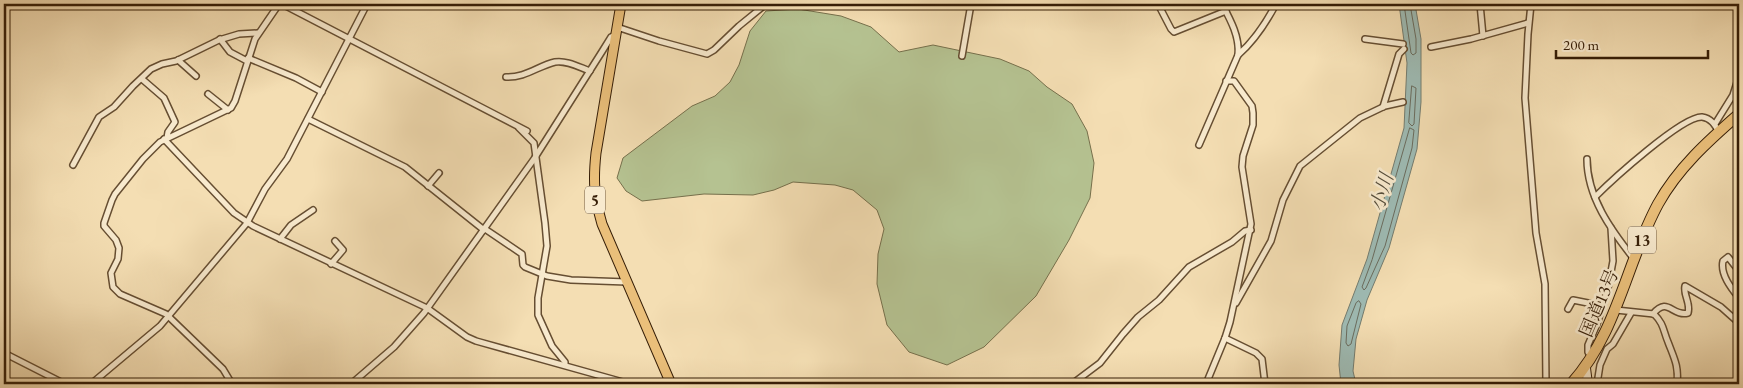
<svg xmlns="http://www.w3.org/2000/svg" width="1743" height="388" viewBox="0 0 1743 388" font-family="'EB Garamond','Noto Serif JP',serif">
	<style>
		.green { fill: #b5c291; stroke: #76704c }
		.water { fill: #9ebbb4; stroke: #747c6f }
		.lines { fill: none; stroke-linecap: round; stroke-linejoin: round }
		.shore { stroke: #6a6c5e; stroke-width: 1 }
		.street-casing { stroke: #664e32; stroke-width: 8 }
		.secondary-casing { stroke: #361e07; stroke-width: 10 }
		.primary-casing { stroke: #361e07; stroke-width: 11 }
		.highway-casing { stroke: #361e07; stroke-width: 12 }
		.street { stroke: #f8eace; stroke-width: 5 }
		.secondary { stroke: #f8eace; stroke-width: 8 }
		.primary { stroke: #eabf7a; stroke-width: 9 }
		.highway { stroke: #eabf7a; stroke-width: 10 }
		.labels { text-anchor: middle; stroke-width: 5; stroke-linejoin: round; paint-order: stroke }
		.shield { fill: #f8eace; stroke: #705b43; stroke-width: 1 }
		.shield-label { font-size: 16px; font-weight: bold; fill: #361e07 }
		.street-label { font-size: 18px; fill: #361e07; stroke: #f8eace }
		.water-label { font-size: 19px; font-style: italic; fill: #554d3b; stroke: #f8eace }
	</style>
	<rect width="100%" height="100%" fill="#f4deb3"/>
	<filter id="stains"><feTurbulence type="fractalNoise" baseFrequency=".004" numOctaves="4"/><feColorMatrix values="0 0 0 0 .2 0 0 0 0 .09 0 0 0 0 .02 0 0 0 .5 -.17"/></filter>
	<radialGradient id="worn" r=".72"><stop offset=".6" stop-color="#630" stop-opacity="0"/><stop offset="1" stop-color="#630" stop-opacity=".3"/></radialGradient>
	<polygon class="green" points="798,9 841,16 871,27 899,52 933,45 1000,59 1029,71 1047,87 1072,104 1087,131 1094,163 1090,198 1069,240 1036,296 984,347 947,365 909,352 887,325 877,284 878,254 884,229 877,210 853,190 835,185 793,182 774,190 753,195 704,194 642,201 626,191 617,178 623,158 692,106 715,96 730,82 739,65 750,31 766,11"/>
	<polygon class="water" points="1399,4 1415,4 1421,39 1421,102 1417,149 1389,248 1367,300 1356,339 1353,371 1356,384 1341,384 1339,365 1342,325 1367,259 1404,128 1407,63"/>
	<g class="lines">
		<g class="shore">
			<polyline points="1404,4 1411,53 1413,55 1416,53 1416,39 1410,4"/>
			<polygon points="1412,86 1416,88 1414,124 1412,126 1409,123"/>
			<polygon points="1410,128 1414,130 1412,148 1385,246 1366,288 1364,290 1362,287 1372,260"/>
			<polygon points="1359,301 1361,304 1351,344 1348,346 1346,343 1347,326 1356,303"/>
		</g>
		<g class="street-casing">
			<g id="street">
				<polyline points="282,4 527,131"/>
				<polyline points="1158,4 1171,29 1174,32 1226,11"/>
				<polyline points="1480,4 1483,36"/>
				<polyline points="1531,4 1528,34 1525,98 1536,233 1545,284 1546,384"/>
				<polyline points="617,27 659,41 707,54 714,50 739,26 766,4"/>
				<polyline points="220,39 230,52 247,61"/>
				<polyline points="1365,39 1403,44"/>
				<polyline points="1431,47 1471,39 1528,23"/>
				<path d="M 1238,55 C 1253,42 1267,21 1276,4"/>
				<polyline points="962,56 971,4"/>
				<polyline points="248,58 296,78 322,92"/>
				<polyline points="178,60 196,76"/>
				<path d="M 506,77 C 525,78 538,66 555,62 C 566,60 579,67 590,71"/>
				<polyline points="142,79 164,98 175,122 168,132 167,138"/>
				<polyline points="208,94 228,110"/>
				<polyline points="1383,107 1399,54 1404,49"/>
				<polyline points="308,119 405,167 484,230"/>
				<polyline points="1715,124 1733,95 1739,76"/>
				<polyline points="519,128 534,143 545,223 547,246 538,298 538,315 552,346 565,362 565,365"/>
				<polyline points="164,139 234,213 253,226 427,308 467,337 476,341 630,384"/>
				<path d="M 1199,145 L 1238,55 C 1240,37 1230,19 1222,4"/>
				<path d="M 1587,159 C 1587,197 1611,230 1634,259"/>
				<polyline points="73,165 99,117 114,107 133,86 151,69 162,64 176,61 219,40 239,34 258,33"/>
				<polyline points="428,186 439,173"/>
				<path d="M 1595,197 C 1611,181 1682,116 1702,117 C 1711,118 1715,125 1719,132"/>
				<polyline points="485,229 522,254 523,265 525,267 547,276 571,280 627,282"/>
				<polyline points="280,239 291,225 313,210"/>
				<polyline points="331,264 343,250 335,241"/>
				<path d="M 1739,271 L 1728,257 L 1723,261 C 1720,274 1731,288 1739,298"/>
				<polyline points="1236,303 1271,241 1283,200 1300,166 1360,118 1385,106 1403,102"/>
				<polyline points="1568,309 1573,300 1603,306"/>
				<path d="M 1616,310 L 1654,314 C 1664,324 1663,330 1668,342 C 1674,358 1679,366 1677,384"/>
				<path d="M 1653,314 C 1668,296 1672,317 1688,313 C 1691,303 1683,295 1685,286 L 1721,307 L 1739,323"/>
				<polyline points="1225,338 1256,353 1262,359 1265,384"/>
				<polyline points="4,353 65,384"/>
				<polyline points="1592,358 1588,352 1588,345 1597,324 1608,288 1613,261 1611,228"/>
				<polyline points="91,384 160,326 247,223 265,189 287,159 367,4"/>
				<polyline points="232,384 223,369 166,314 120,294 113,287 111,273 118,259 119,248 116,240 104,226 104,223 112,200 115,194 143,159 160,142 231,108 235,101 255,39 279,4"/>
				<polyline points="351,384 394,347 424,313 534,159 603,50 611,37 615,35"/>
				<polyline points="1072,384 1100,363 1123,334 1138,317 1159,300 1189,267 1232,242 1245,231 1251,230"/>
				<polyline points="1206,384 1225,338 1230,322 1251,224 1242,167 1243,156 1253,125 1253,113 1252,106 1234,81 1226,81"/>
				<polyline points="1597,384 1600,365 1607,349 1613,344 1631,313"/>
			</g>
		</g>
		<g class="secondary-casing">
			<polyline id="secondary" points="1586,368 1588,384"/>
		</g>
		<g class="primary-casing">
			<path id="primary" d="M 621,4 L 596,153 C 593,181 594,196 602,224 L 671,384"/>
		</g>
		<g class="highway-casing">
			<path id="highway" d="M 1571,384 C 1618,332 1626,263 1658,204 C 1678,168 1708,141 1739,114"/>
		</g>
		<use href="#street" class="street"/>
		<use href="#secondary" class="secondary"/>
		<use href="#primary" class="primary"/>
		<use href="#highway" class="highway"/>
	</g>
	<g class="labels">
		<g class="shield">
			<rect x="585" y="186.5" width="20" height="27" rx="4"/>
			<rect x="1628" y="226.5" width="28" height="27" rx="4"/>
		</g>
		<g class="shield-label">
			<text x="595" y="206">5</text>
			<text x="1642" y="246">13</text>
		</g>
		<g class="street-label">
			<text transform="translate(1599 303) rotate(-67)" y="6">国道13号</text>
		</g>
		<g class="water-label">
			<text transform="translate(1381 192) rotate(-73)" y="7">小川</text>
		</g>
	</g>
	<rect width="1743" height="388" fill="none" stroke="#f4deb3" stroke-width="20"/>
	<rect x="5" y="5" width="1733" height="378" fill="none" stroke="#361e07" stroke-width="2.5"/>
	<rect x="10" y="10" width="1723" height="368" fill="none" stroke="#361e07"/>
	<path d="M1556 50v8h152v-8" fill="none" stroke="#361e07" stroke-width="2.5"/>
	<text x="1563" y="50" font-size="15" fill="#361e07" stroke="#f8eace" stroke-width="4" paint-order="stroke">200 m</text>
	<rect width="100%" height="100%" filter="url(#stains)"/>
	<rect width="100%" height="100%" fill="url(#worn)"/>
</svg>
